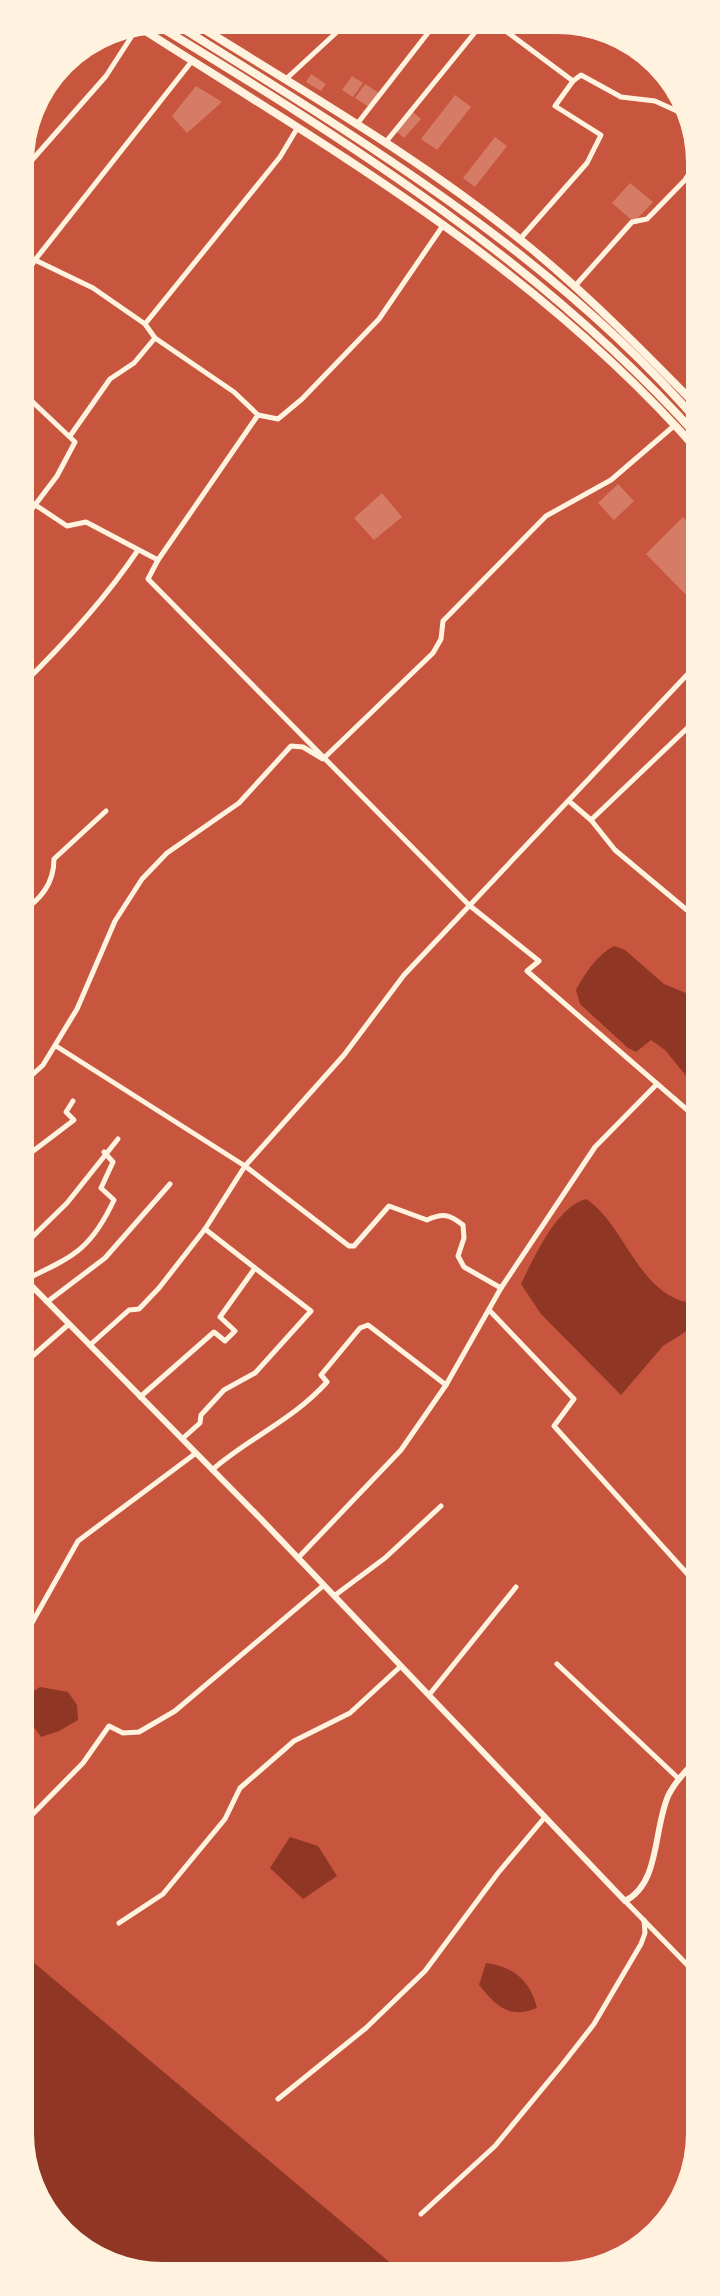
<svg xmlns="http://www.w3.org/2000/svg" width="720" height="2296" viewBox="0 0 720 2296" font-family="Mulish,sans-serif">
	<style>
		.water { fill: #8f3625 }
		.building { fill: #d67c66 }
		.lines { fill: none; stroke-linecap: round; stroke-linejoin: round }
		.minor { stroke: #fff3e0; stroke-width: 5 }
		.tertiary { stroke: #fff3e0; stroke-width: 6 }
		.trunk { stroke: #fff3e0; stroke-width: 8 }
		.rim { fill: none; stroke: #fff3e0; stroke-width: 4 }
	</style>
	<rect width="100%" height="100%" fill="#c8553d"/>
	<g class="water">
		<path d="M 614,946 L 625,950 L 664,984 L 700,999 L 700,1109 L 690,1102 L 692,1083 L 665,1050 L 651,1040 L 636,1052 L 628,1048 L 580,1004 L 576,990 C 585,973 597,955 614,946 Z"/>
		<path d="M 586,1199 C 625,1224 638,1295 691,1303 L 701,1296 L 701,1322 L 663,1346 L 621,1395 L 541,1314 L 521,1284 C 534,1258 556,1207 586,1199 Z"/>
		<polygon points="40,1687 68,1692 77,1705 78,1720 59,1731 41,1737 20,1707 23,1698"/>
		<polygon points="290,1837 318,1846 337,1876 303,1899 270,1868"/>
		<polygon points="20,1951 400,2271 412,2275 134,2275 60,2235 21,2161"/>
		<path d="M 486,1963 C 514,1967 530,1980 537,2008 C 509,2019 497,2007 479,1985 Z"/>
	</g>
	<g class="building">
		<polygon points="311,74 326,84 321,91 306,82"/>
		<polygon points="352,76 363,83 353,97 342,90"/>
		<polygon points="365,84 379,93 369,107 355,98"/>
		<polygon points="196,86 222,102 187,133 172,116"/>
		<polygon points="455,95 471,107 437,150 421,139"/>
		<polygon points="413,112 421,119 404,138 396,131"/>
		<polygon points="495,137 507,146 475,187 463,178"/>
		<polygon points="630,183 653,202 634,222 612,203"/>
		<polygon points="618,484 634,501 614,520 598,503"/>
		<polygon points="382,493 402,517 374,540 354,518"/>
		<polygon points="683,517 700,535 700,621 686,607 692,601 646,554"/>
	</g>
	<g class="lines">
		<g class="minor">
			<polyline points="491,20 573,81 581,75 621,97 655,101 690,117"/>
			<polyline points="286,79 351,19"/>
			<polyline points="357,124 438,20"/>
			<polyline points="385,143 485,20"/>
			<polyline points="18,176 106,76 137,28"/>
			<polyline points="520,239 587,163 601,135 555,106 573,81"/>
			<polyline points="18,249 35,260 19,285"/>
			<polyline points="575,286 632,222 647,219 685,180 699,159"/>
			<polyline points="145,324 93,288 35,260 192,61"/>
			<polyline points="155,338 234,392 258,415"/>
			<polyline points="19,389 75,442 57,476 19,526"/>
			<polyline points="691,400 700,389"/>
			<polyline points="70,436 110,379 134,363 155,338 145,324 280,157 298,127"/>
			<polyline points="34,504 67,526 86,522 158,560 258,415 278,419 302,399 379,319 444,224"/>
			<polyline points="158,560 148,579 469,905 539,961 527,971 700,1121"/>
			<path d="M 19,688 C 63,645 104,601 138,550"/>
			<polyline points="700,716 591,820 615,850 700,921"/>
			<polyline points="570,802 591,820"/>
			<path d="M 19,913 C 40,901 54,884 54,859 L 106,811"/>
			<polyline points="56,1046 245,1166 344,1055 404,975 700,661"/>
			<polyline points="19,1087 43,1065 77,1009 115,921 142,879 167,853 239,803 291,746 303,747 323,759 433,653 441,639 443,621 546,516 611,480 675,425"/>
			<polyline points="20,1161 74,1120 66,1112 73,1101"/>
			<polyline points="20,1249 67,1203 118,1139"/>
			<path d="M 25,1280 C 73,1256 90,1251 114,1200 L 101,1188 L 113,1162 L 104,1152"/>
			<polyline points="47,1302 105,1258 170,1184"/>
			<polyline points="490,1311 574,1399 554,1426 701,1589"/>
			<path d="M 90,1345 L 129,1310 L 139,1309 L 159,1288 L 205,1229 L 245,1166 L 349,1246 L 354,1246 L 389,1206 L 427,1220 C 443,1213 449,1214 463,1225 L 464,1238 L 458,1256 L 464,1267 L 501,1288"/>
			<polyline points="20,1367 69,1324"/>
			<polyline points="140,1397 214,1332 225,1341 235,1331 220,1317 255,1268 205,1229"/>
			<polyline points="182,1439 200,1423 201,1415 224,1390 255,1373 311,1311 255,1268"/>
			<path d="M 212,1470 C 250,1437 293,1420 327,1382 L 321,1375 L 360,1328 L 368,1325 L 446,1385"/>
			<polyline points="298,1558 401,1450 446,1385 501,1288 595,1147 657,1084"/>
			<polyline points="334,1596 385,1558 441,1506"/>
			<polyline points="20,1644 78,1541 196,1453"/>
			<polyline points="557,1664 679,1779"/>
			<polyline points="429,1695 516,1587"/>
			<polyline points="20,1827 83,1763 109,1726 123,1733 139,1732 175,1711 324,1585"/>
			<polyline points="625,1901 702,1980"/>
			<polyline points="119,1923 163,1894 225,1819 240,1788 294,1741 350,1713 401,1666"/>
			<polyline points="278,2099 366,2028 425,1971 498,1873 545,1817"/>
			<polyline points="421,2214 495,2146 562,2065 594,2024 641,1944 645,1933 644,1920"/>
		</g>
		<path class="tertiary" d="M 20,1274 L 260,1518 L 625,1901 C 661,1883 653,1827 669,1794 C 677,1779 689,1767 701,1756"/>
		<g class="trunk">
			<path d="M 166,18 C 355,136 553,253 700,424"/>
			<path d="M 186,18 C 303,91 426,161 533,250 C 592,299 646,354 700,409"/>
			<path d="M 152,22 C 350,142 545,265 700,439"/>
			<path d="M 139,27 C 343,157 538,268 700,453"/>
		</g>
	</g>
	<path d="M0 0H720V2296H0ZM163 32H557A131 131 0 0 1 688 163V2133A131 131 0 0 1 557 2264H163A131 131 0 0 1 32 2133V163A131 131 0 0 1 163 32Z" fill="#fff3e0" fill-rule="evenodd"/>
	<path class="rim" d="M163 32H557A131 131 0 0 1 688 163V2133A131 131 0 0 1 557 2264H163A131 131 0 0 1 32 2133V163A131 131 0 0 1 163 32Z"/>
</svg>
